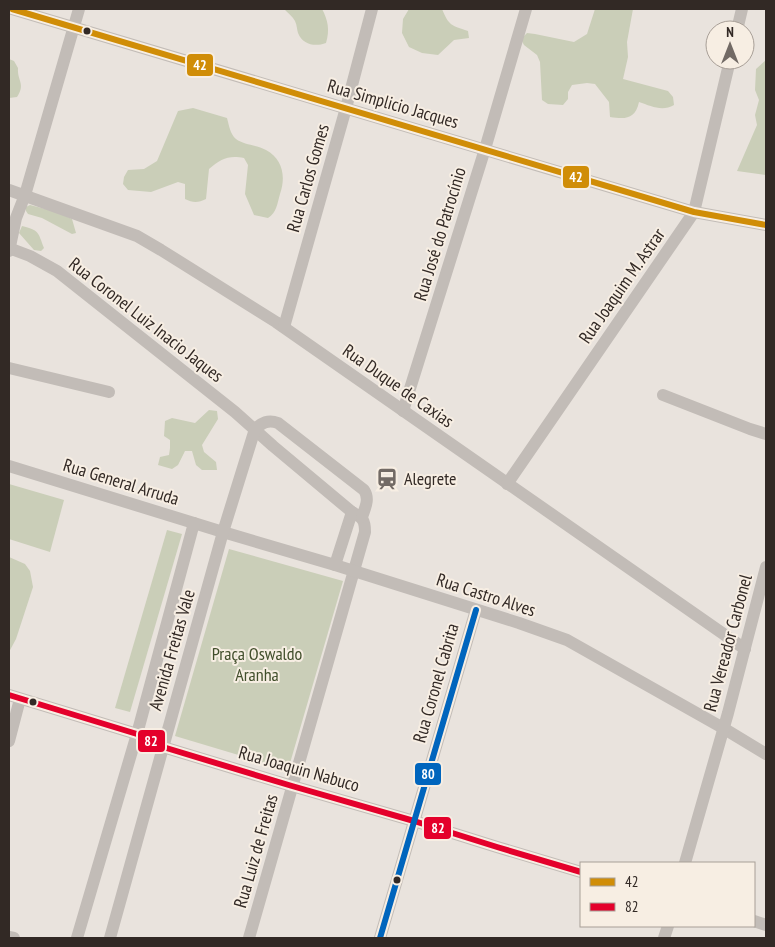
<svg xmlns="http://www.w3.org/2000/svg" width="775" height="947" viewBox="0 0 775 947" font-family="'PT Sans Narrow',sans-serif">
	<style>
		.green { fill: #caceb8 }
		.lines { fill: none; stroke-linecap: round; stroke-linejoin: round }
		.minor { stroke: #c2bcb7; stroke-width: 12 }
		.bus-1-casing { stroke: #f7eee3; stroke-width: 10 }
		.bus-2-casing { stroke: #f7eee3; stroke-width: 10 }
		.bus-3-casing { stroke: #f7eee3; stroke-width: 10 }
		.bus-1 { stroke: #d08d07; stroke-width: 6 }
		.bus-2 { stroke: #e4002b; stroke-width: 6 }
		.bus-3 { stroke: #0065bd; stroke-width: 6 }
		.bus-dot { fill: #322925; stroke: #f7eee3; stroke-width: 2 }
		.labels { text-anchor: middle; stroke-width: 4; stroke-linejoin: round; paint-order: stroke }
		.street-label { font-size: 18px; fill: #322925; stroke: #f7eee3 }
		.poi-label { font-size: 18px; fill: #322925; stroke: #f7eee3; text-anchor: start }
		.park-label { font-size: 18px; fill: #414e2b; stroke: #f7eee3 }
		.line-badge { stroke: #f7eee3; stroke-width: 2 }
		.badge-label { font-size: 14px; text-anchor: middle; font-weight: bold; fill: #fff }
	</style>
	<rect width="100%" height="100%" fill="#e9e3dd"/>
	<g class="green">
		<path d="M 284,9 L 322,9 C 328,20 330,30 326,43 C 315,47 303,45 298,33 C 297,30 297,25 295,21 C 293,17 288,13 284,9 Z"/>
		<path d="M 409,9 L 442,9 C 449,26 451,25 468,31 L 469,38 L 454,40 L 438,55 L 422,53 L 409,47 L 402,33 L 403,19 Z"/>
		<path d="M 595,9 L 633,9 L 627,42 L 628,57 L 623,79 L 668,91 L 673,97 L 674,105 C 662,112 651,106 639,102 C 635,120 625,119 610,117 L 609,102 L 595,84 L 587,83 L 572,85 L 568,92 L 568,99 L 563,105 L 548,104 L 542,100 L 540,62 L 537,55 L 524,45 L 521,39 L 527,33 L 535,34 L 574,42 L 587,34 Z"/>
		<path d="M 9,59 L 14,61 L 18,68 C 17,81 26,84 17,97 L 9,98 Z"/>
		<polygon points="766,60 766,175 737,171 757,125 755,115 759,100 755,90 756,69"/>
		<path d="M 193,108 L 227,118 C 229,125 230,134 236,139 C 244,145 257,145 266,150 C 283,159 286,177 280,194 C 277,204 277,212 268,218 L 254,215 L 245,194 L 248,165 L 244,158 C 228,155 221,159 209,169 L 206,199 C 198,203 193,203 185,199 L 185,184 L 178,182 L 151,192 L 128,190 L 123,184 L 124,177 L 128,170 L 144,169 L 157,161 L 178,111 Z"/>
		<polygon points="30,205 57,212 72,219 76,233 72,234 42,218 28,214 26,211 26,207"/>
		<path d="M 22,226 C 39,230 38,232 44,248 L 41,251 L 34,250 L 19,233 Z"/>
		<polygon points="209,410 217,411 218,419 202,445 204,452 216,462 217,470 202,470 196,465 192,451 185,451 178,465 172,469 158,465 160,457 169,455 170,448 170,440 164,436 165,421 172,418 195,423"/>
		<polygon points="9,484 64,500 50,552 9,539"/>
		<polygon points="167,530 182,534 130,712 115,708"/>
		<polygon points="229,549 343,581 288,770 175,736"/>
		<polygon points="9,557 25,564 30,571 33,587 16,639 9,652"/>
	</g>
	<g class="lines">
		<g class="minor">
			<polyline points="12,9 694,212 766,225"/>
			<polyline points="737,30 742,9"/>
			<polyline points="9,190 137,236 161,250 276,322 745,649"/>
			<path d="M 9,248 L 30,256 L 57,271 L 235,412 L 273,446 L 352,512 C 363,518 365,520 365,532 L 249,938"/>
			<polyline points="9,251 16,218 25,195 79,9"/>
			<polyline points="284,327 346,108 372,9"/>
			<polyline points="9,368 109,392"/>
			<polyline points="663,395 750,429 766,434"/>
			<polyline points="403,411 485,149 526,9"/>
			<polyline points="9,466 223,532 335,565 519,623 567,640 723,728 766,754"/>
			<polyline points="507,484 694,212 730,60"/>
			<polyline points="335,565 352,512"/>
			<polyline points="9,695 137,734 163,747 292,786 414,821 497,847 581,872"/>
			<polyline points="9,741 20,699"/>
			<polyline points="685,863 728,713 766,567"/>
			<polyline points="754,921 766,925"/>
			<polyline points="9,937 14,938"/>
			<polyline points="77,938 137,734 194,523"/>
			<path d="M 110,938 L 223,532 L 255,429 C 262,423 268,419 278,423 L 364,490 C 370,499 365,508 362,517"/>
			<polyline points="380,938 476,610"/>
			<polyline points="664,938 668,926"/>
		</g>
		<g class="bus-1-casing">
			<polyline id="bus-1" points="12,9 694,212 766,225"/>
		</g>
		<g class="bus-2-casing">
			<polyline id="bus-2" points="9,695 137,734 163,747 292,786 414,821 497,847 581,872"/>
		</g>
		<g class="bus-3-casing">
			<polyline id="bus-3" points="380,938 476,610"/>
		</g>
		<use href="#bus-1" class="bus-1"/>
		<use href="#bus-2" class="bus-2"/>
		<use href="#bus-3" class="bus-3"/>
	</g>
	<defs>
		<g id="station-bare" transform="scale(1.725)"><path d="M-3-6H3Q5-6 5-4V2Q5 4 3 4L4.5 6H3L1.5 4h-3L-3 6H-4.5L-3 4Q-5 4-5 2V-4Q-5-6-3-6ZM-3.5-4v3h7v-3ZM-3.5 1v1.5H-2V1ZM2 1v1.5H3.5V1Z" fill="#726a65" stroke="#f7eee3" stroke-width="2.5" paint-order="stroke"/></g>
	</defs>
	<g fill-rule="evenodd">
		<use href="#station-bare" x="387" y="479"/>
	</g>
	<g class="bus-dot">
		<circle cx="87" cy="31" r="4.5"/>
		<circle cx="33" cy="702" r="4.5"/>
		<circle cx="397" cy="880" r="4.5"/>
	</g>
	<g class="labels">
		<g class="street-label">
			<text transform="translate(393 104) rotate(16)" y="6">Rua Simplicio Jacques</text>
			<text transform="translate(308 178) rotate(-74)" y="6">Rua Carlos Gomes</text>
			<text transform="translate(440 234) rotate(-73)" y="6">Rua José do Patrocínio</text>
			<text transform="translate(622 286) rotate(-55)" y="6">Rua Joaquim M. Astrar</text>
			<text transform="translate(146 320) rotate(38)" y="6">Rua Coronel Luiz Inacio Jaques</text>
			<text transform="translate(398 386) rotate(35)" y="6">Rua Duque de Caxias</text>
			<text transform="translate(121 482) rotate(17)" y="6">Rua General Arruda</text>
			<text transform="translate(486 595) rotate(18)" y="6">Rua Castro Alves</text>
			<text transform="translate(728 643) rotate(-75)" y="6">Rua Vereador Carbonel</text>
			<text transform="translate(172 650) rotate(-74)" y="6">Avenida Freitas Vale</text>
			<text transform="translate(436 683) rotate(-74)" y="6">Rua Coronel Cabrita</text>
			<text transform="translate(299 769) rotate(16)" y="6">Rua Joaquin Nabuco</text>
			<text transform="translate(256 851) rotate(-74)" y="6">Rua Luiz de Freitas</text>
		</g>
		<g class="poi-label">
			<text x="404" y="485">Alegrete</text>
		</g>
		<g class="park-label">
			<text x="257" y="660">Praça Oswaldo<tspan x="257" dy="21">Aranha</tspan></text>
		</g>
	</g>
	<g class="line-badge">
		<rect x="186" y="53" width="28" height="24" rx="5" fill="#d08d07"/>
		<rect x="562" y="165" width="28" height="24" rx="5" fill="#d08d07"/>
		<rect x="137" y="729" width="29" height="24" rx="5" fill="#e4002b"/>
		<rect x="414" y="762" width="28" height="24" rx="5" fill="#0065bd"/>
		<rect x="423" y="816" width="29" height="24" rx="5" fill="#e4002b"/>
	</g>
	<g class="badge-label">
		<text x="200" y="70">42</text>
		<text x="576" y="182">42</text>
		<text x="151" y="746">82</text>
		<text x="428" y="779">80</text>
		<text x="438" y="833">82</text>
	</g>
	<rect width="775" height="947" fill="none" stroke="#322925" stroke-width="20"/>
	<rect x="580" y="862" width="175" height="65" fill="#f7eee3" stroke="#a89f97"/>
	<rect x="590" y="878" width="25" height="8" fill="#d08d07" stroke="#a89f97"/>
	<text x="625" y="887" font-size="15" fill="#322925">42</text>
	<rect x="590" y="903" width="25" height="8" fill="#e4002b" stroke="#a89f97"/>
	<text x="625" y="912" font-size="15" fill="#322925">82</text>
	<g transform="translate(730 45)"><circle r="24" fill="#f7eee3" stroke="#a89f97"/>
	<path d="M0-4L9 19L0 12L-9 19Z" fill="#726a65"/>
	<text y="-8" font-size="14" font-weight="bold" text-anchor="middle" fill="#322925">N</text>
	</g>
</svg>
